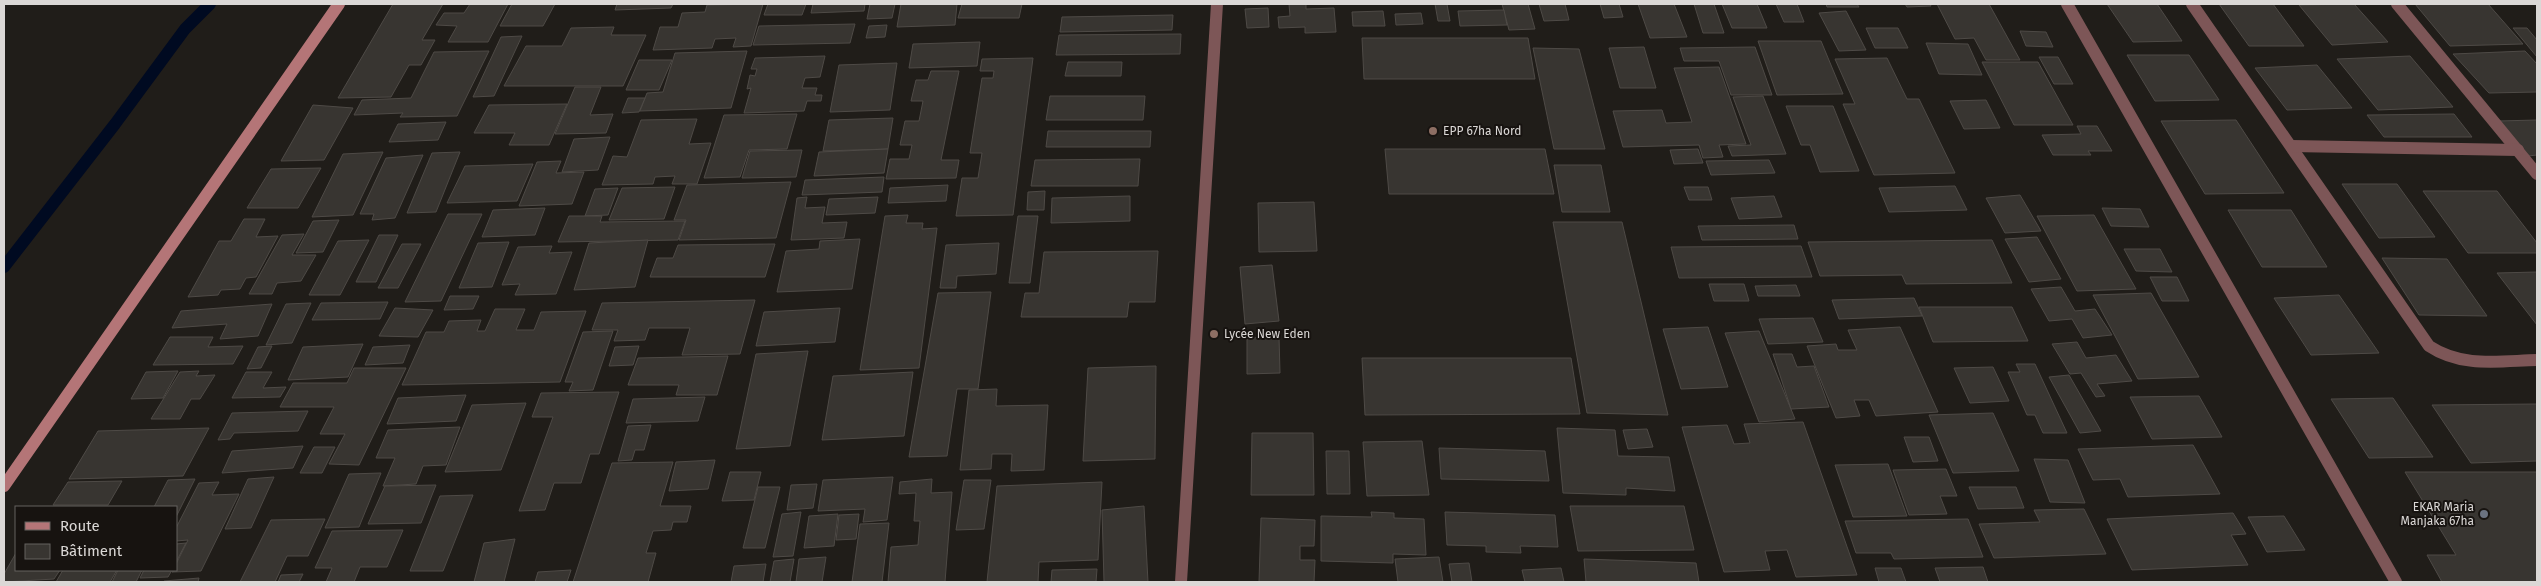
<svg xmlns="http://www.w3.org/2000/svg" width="2541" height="586" viewBox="0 0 2541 586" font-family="'Fira Sans',sans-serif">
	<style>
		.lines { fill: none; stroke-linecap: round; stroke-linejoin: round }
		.stream { stroke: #000a21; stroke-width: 12 }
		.building { fill: #383531; stroke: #4e4a46 }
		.street { stroke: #7d5657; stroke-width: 12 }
		.secondary { stroke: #b47577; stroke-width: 12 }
		.education-dot { fill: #8d6e63; stroke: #171310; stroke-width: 2 }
		.worship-dot { fill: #6b7280; stroke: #171310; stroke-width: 2 }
		.labels { text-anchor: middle; stroke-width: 4; stroke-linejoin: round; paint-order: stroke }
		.poi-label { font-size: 12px; fill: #dbd8d6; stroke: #171310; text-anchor: start }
	</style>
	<rect width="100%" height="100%" fill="#201d19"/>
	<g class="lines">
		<polyline class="stream" points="4,267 115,124 185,29 210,4"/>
	</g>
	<g class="building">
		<polygon points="393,4 443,4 422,40 435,40 421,65 409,65 391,97 338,98"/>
		<polygon points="470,4 508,4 488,42 448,42 457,26 436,25 444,13 464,13"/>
		<polygon points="512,4 555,4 543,26 500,26"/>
		<polygon points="617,4 673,4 671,8 615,10"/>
		<polygon points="763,4 751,46 733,47 736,38 715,39 712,48 653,50 660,27 678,27 682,13 705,12 707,5"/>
		<polygon points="768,4 806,4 802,15 764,15"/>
		<polygon points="813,4 865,4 864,11 811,13"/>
		<polygon points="870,4 895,4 892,18 867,19"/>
		<polygon points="901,4 957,4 955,25 897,27"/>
		<polygon points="962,4 1022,4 1019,18 958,18"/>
		<polygon points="1289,4 1306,4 1306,9 1334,8 1336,32 1305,33 1305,27 1279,28 1278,17 1290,16"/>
		<polygon points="1435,4 1447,4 1450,21 1438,21"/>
		<polygon points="1502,4 1528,4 1535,29 1509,30"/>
		<polygon points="1539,4 1565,4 1569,20 1544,21"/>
		<polygon points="1600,4 1619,4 1623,17 1604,18"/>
		<polygon points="1638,4 1674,4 1687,37 1650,38"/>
		<polygon points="1694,4 1714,4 1724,33 1703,33"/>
		<polygon points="1722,4 1757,4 1767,28 1732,28"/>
		<polygon points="1776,4 1797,4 1804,22 1784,22"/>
		<polygon points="1826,4 1857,4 1859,7 1827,7"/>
		<polygon points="1905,4 1930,4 1931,6 1907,7"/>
		<polygon points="1937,4 1989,4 2020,60 1986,60 1974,38 1955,39"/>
		<polygon points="2107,4 2157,4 2182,41 2133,42"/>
		<polygon points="2219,4 2273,4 2304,46 2249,46"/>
		<polygon points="2354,4 2388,42 2332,45 2299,5"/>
		<polygon points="2415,4 2488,4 2523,44 2450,46"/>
		<polygon points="1268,8 1269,27 1247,28 1245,9"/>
		<polygon points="1504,10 1507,25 1460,26 1458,11"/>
		<polygon points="1383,11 1385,26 1353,26 1352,12"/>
		<polygon points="1846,11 1866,50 1839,51 1819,13"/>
		<polygon points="1421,13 1423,24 1396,25 1395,14"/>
		<polygon points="1173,15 1172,30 1060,32 1062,17"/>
		<polygon points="855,24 850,43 753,45 759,26"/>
		<polygon points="887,25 885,37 866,38 869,26"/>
		<polygon points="614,27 611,35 646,35 623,86 504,86 526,46 562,46 571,28"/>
		<polygon points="1866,28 1898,28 1908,48 1875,48"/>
		<polygon points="2513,28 2527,28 2537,40 2537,57"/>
		<polygon points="2020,31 2046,32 2053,47 2026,46"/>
		<polygon points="1181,34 1180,54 1056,55 1059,35"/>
		<polygon points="522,36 494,96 473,97 501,37"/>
		<polygon points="1362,38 1528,38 1535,79 1364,79"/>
		<polygon points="1758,41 1821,41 1843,94 1777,95"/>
		<polygon points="980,42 977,66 909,68 913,44"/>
		<polygon points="1926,43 1968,44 1982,75 1939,74"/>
		<polygon points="1644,47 1656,88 1620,88 1609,48"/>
		<polygon points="1755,47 1772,95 1731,95 1719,61 1684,61 1680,48"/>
		<polygon points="1533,48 1579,49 1605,149 1554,149"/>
		<polygon points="489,51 457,116 400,117 403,113 354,115 362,100 411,98 434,52"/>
		<polygon points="747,51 731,108 640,111 647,93 663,92 675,53"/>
		<polygon points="2525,51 2537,64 2537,92 2489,93 2453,54"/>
		<polygon points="2127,55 2189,55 2219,100 2155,101"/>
		<polygon points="825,56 820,77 805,78 802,88 817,88 815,95 822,95 821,101 807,101 804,111 744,113 751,88 747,89 750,75 755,76 757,69 751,69 755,58"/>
		<polygon points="2410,56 2453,107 2378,110 2337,59"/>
		<polygon points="2039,57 2058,57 2073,84 2054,84"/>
		<polygon points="1033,58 1013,215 956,216 962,178 978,178 982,153 970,153 982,78 993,78 994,71 980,71 982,59"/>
		<polygon points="1887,58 1907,99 1919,99 1955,173 1874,175 1843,104 1855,104 1835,59"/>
		<polygon points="639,60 672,60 659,90 626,90"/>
		<polygon points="1068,62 1122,62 1121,76 1065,76"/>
		<polygon points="1982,62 2038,62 2073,125 2014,125"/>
		<polygon points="897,63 890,110 830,112 839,65"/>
		<polygon points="2317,65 2352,108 2287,110 2255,68"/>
		<polygon points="1719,67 1746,144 1719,145 1723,157 1703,158 1699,145 1623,147 1613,111 1662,110 1666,123 1692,122 1674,68"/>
		<polygon points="931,71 959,71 941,160 959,160 956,178 886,179 890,159 909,159 912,145 900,145 905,121 919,121 923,101 911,101 916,80 928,80"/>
		<polygon points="575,87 601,87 590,115 613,114 606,133 555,134"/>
		<polygon points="1050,96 1145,96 1143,120 1046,120"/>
		<polygon points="1763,96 1786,154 1732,156 1728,146 1751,145 1733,97"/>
		<polygon points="628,98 645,98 639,112 622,113"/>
		<polygon points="1986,100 2000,128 1964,129 1950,101"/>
		<polygon points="567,104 549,145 509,145 515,133 474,133 489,105"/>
		<polygon points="313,105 353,108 324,160 281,161"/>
		<polygon points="1786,106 1833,106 1859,171 1820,172 1810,145 1801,145"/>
		<polygon points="797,114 787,149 749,150 740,177 704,178 724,115"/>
		<polygon points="2454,114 2472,137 2384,137 2367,115"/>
		<polygon points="893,118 888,149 823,151 829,120"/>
		<polygon points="697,119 689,144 711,143 697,184 672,184 675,176 655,177 653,184 602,185 613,156 627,157 641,120"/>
		<polygon points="2236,120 2284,193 2205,194 2161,121"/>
		<polygon points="2537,120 2537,155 2528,156 2498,121"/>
		<polygon points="446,122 438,140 389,142 398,124"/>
		<polygon points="2077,126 2097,126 2112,151 2088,151 2091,155 2053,155 2042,135 2081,134"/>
		<polygon points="1048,131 1151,131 1150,147 1046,147"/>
		<polygon points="610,137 598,170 562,172 574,139"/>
		<polygon points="888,149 884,173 814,176 819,152"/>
		<polygon points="1385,149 1545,149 1554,194 1389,194"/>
		<polygon points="1698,149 1703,163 1674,164 1670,150"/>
		<polygon points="802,150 796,177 742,178 750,151"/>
		<polygon points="383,152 353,215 312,217 343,154"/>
		<polygon points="460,152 436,212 407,213 432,153"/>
		<polygon points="423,155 395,218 372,220 374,214 360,214 386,158"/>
		<polygon points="1140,159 1138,186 1031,186 1035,160"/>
		<polygon points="1769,160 1775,173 1711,175 1706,161"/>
		<polygon points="561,161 556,173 584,172 572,204 519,206 537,162"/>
		<polygon points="533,164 517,201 447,203 465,166"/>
		<polygon points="1554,165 1601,165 1610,212 1562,212"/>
		<polygon points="321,168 298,208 247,208 271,169"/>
		<polygon points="884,177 882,192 802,195 805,180"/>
		<polygon points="791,182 776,238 679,240 686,220 674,220 687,185"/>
		<polygon points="2342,184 2397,184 2435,237 2379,238"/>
		<polygon points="948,185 946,201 888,203 890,188"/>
		<polygon points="1955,186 1967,210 1889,212 1879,188"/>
		<polygon points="675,187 664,219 609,220 622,188"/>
		<polygon points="1684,187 1708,187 1712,200 1689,200"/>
		<polygon points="618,188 608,215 585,216 595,189"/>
		<polygon points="1045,191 1044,210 1027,210 1028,192"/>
		<polygon points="2423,191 2497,191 2537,243 2537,253 2468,253"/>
		<polygon points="2020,195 2041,231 2005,233 1986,198"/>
		<polygon points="1130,196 1130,221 1051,223 1052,198"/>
		<polygon points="1774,196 1782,217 1739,219 1731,198"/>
		<polygon points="807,197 805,208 825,207 822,223 847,222 844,238 791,240 797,198"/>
		<polygon points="878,197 875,213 826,215 829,199"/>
		<polygon points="1314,202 1317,251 1259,252 1258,203"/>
		<polygon points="545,208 535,235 482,237 493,210"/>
		<polygon points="2102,208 2140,209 2149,227 2111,226"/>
		<polygon points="2228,210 2291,210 2327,267 2262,267"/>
		<polygon points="448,214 482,214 441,301 405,302"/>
		<polygon points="908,215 906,223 923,223 922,229 937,228 919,368 860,370 885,216"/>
		<polygon points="2094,215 2136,289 2077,291 2037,216"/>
		<polygon points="569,216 602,216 600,222 685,221 678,240 558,242"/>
		<polygon points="1018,216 1038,216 1030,283 1009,283"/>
		<polygon points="244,219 265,219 256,237 278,236 256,277 246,278 240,289 221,290 218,295 188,297 219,241 231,241"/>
		<polygon points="339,220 323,252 296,253 313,221"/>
		<polygon points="1553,222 1622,222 1668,415 1587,413"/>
		<polygon points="1794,225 1798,239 1702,240 1698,226"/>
		<polygon points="304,234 292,255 316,255 301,281 277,283 272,294 249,294 282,235"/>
		<polygon points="379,235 398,235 376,282 356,282"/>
		<polygon points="2037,237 2061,279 2029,282 2005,239"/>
		<polygon points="860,239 852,289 777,292 786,251 819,249 820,241"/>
		<polygon points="369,240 340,295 309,295 338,241"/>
		<polygon points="648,240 635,287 574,290 589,243"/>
		<polygon points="1992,240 2012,283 1906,284 1902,275 1820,276 1808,242"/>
		<polygon points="509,242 492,287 459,288 478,243"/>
		<polygon points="999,243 996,274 957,276 956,288 940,288 946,245"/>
		<polygon points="402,244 421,244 398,288 378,288"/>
		<polygon points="775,244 765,277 650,277 657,258 673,258 678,245"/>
		<polygon points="552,246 549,253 572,252 556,294 515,295 520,284 502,285 518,247"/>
		<polygon points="1801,246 1812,277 1679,278 1671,247"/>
		<polygon points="2124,249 2160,249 2172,272 2136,271"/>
		<polygon points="1158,251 1155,302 1129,302 1127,317 1021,317 1025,293 1039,293 1044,252"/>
		<polygon points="2382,258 2447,259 2487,316 2419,315"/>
		<polygon points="1272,265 1279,321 1245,324 1240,267"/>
		<polygon points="2537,272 2537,325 2497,273"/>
		<polygon points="2150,277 2177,277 2189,301 2162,301"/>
		<polygon points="1709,284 1744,284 1749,301 1714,301"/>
		<polygon points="1796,285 1800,296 1758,296 1755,286"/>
		<polygon points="2061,287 2075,311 2095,309 2112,335 2083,338 2072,319 2049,321 2031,289"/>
		<polygon points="991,292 978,389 957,389 947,456 909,457 938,293"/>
		<polygon points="2151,293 2199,377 2138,379 2093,295"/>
		<polygon points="2339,295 2379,353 2311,355 2274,298"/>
		<polygon points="450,296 479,296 473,309 444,310"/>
		<polygon points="1914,298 1922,316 1839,319 1832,300"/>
		<polygon points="755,300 740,354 682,355 690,328 649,328 645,340 614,341 618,330 592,330 602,303"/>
		<polygon points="388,302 380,319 312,320 321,303"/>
		<polygon points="311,303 292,343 266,345 286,304"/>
		<polygon points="272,304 258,336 220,339 227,324 172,328 181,311"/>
		<polygon points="1919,307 2012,307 2028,341 1933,342"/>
		<polygon points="395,308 433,310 418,337 379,336"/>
		<polygon points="840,308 835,342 756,346 764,312"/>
		<polygon points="495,309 525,309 516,330 534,330 541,312 586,311 560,382 402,385 426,332 444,332 449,321 481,320 477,331 485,331"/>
		<polygon points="1813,318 1823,342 1768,344 1759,319"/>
		<polygon points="1708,327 1728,387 1681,389 1663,329"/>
		<polygon points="1900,327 1938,412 1876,416 1869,400 1854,400 1860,416 1836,418 1807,346 1836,344 1838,350 1857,350 1848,330"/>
		<polygon points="613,331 593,390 569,391 573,382 565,382 583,332"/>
		<polygon points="1759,331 1795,419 1759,422 1725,333"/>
		<polygon points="170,337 213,337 208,347 243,346 233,364 153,365"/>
		<polygon points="1279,337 1280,373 1247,374 1247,338"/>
		<polygon points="2077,342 2086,358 2116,355 2132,381 2097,384 2105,396 2096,397 2081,373 2070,374 2052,344"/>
		<polygon points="363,344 348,377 288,380 303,347"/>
		<polygon points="410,345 403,363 365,365 373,347"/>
		<polygon points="272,346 261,368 247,369 258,347"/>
		<polygon points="639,346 633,365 609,366 615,347"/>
		<polygon points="808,351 790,446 736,449 756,354"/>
		<polygon points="1773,354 1792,354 1797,367 1814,366 1829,407 1791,409"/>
		<polygon points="728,356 717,395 676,395 679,385 628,385 638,358"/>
		<polygon points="1362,358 1571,358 1580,414 1365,415"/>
		<polygon points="2016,364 2035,364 2067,433 2043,433 2035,415 2027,415 2008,372 2020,372"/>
		<polygon points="1156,366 1155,459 1083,461 1088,368"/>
		<polygon points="1993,367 2009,401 1970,403 1954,368"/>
		<polygon points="354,368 406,368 359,465 329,464 345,434 320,434 334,407 280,407 293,383 347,383"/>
		<polygon points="178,371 163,398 131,399 146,372"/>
		<polygon points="199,371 196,376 215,375 200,399 191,399 180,419 151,419 180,372"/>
		<polygon points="246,372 272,372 263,388 286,387 280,397 232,398"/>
		<polygon points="913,372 904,436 822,440 833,376"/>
		<polygon points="2069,375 2101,431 2080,433 2049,377"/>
		<polygon points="997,389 996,406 1048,405 1044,470 1011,471 1012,454 992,454 991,469 960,470 969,390"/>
		<polygon points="619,392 599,454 590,454 581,483 554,483 545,510 519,511 553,417 532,417 541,393"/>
		<polygon points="466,395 456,421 387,424 398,398"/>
		<polygon points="2199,396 2222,437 2152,439 2130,397"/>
		<polygon points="705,397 698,421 626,423 633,399"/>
		<polygon points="2393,398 2433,457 2369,458 2331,399"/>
		<polygon points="526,403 501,470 445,472 472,405"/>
		<polygon points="2537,404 2537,461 2471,463 2432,405"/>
		<polygon points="308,411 298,431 234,433 230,439 218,440 232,413"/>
		<polygon points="1993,413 2019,471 1953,473 1929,415"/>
		<polygon points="1803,422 1857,575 1796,577 1787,550 1765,551 1770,570 1724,572 1682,427 1727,425 1734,444 1750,443 1744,424"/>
		<polygon points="651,425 644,450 635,450 632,460 618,461 628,426"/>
		<polygon points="460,427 446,465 423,466 416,484 383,486 395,458 376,458 388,430"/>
		<polygon points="209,428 183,476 69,479 98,431"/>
		<polygon points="1557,428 1615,430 1618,456 1669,457 1675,491 1626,488 1626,495 1563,493"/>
		<polygon points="1647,429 1653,447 1628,449 1623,430"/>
		<polygon points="1252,433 1313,433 1314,495 1251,495"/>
		<polygon points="1904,437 1929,437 1938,461 1913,462"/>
		<polygon points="1422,441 1429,495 1367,496 1363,442"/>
		<polygon points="2193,445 2220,494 2128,497 2120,479 2093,480 2078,449"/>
		<polygon points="303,446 293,468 222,473 232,451"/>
		<polygon points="314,447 335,447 322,473 300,473"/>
		<polygon points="1439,448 1545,451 1549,481 1441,479"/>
		<polygon points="1326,451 1349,451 1350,494 1327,494"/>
		<polygon points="2034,459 2068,460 2085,503 2050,502"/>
		<polygon points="715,460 708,489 669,491 676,462"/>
		<polygon points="673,462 660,506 691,506 687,522 673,522 671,530 653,531 646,553 656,553 648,582 573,582 612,463"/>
		<polygon points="1888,464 1907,516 1853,517 1835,465"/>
		<polygon points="1946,469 1957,496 1940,496 1947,514 1909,515 1893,470"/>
		<polygon points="730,472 761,472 754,500 722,501"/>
		<polygon points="2405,472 2537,472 2537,582 2442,582 2427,555 2456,555"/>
		<polygon points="381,473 359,527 325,528 349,474"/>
		<polygon points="274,477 251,528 225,529 248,479"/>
		<polygon points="893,477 887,520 863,522 865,509 818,511 823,480"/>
		<polygon points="195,479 176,517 176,507 154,507 168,480"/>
		<polygon points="932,479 931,493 952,492 945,582 888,582 891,547 918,545 920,521 914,521 916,493 899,494 900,482"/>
		<polygon points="964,480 991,480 984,529 956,530"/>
		<polygon points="122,481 108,505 53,505 68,482"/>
		<polygon points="219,482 212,495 239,494 201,571 172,572 176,570 176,564 188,540 176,541 176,528 199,483"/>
		<polygon points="1102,482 1098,560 1039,562 1038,582 987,582 997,486"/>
		<polygon points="817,484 813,508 787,510 791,485"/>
		<polygon points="436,485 421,523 368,524 385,486"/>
		<polygon points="758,487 780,487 765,548 743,548"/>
		<polygon points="1969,487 2016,487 2024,508 1978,509"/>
		<polygon points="473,495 443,571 410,571 440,496"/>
		<polygon points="1144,506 1148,582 1104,582 1102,510"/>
		<polygon points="1570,506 1684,506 1694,550 1578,551"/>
		<polygon points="2084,509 2106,554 1994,558 1979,524 2040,522 2034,510"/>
		<polygon points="801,512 793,556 773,557 782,514"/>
		<polygon points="1371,512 1394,513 1394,518 1424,519 1426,555 1393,554 1393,563 1321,561 1321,516 1372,517"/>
		<polygon points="1445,512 1555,515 1558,547 1520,546 1521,553 1486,552 1486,546 1447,545"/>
		<polygon points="2233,513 2246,534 2231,535 2248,565 2132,570 2107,519"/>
		<polygon points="838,514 834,546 804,548 809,516"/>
		<polygon points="859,514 856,539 836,540 839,515"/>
		<polygon points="2284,516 2305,550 2267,552 2248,517"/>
		<polygon points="1261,518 1315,520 1314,546 1300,546 1300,560 1315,560 1314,582 1259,582"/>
		<polygon points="325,519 308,556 287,556 275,582 240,582 271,520"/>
		<polygon points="1968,519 1983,557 1894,559 1891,553 1856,553 1845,521"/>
		<polygon points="889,523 882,582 852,582 860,524"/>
		<polygon points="403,530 387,567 360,567 354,582 326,582 332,568 315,568 332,531"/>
		<polygon points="515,539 504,582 474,582 484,543"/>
		<polygon points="186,543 176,562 176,544"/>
		<polygon points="16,553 16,570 60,570 54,579 4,582 4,574"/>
		<polygon points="826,557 822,582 796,582 799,559"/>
		<polygon points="1439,557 1443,582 1398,582 1395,559"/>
		<polygon points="794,559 790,582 770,582 774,561"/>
		<polygon points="1584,559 1696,563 1699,582 1586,582"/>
		<polygon points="1469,563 1472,582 1452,582 1449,564"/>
		<polygon points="766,564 763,582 731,582 734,566"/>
		<polygon points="1983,567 1988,582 1940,582 1935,568"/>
		<polygon points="1561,568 1564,582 1525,582 1522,570"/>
		<polygon points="1875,568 1901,568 1906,582 1879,582"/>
		<polygon points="1097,569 1096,582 1051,582 1052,570"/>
		<polygon points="63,570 117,570 110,582 56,582"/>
		<polygon points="118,570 142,570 136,582 112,582"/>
		<polygon points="144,570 172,570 168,577 140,578"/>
		<polygon points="571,570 567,582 535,582 538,572"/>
		<polygon points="303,574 299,582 278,582 281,575"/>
		<polygon points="199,578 198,582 163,582 164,581"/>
	</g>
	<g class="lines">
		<g class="street">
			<polyline points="2067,4 2396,582"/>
			<path d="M 2192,4 L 2429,346 C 2462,368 2499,361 2537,360"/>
			<polyline points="2397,4 2537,174"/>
			<polyline points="2291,146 2518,150"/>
			<polyline points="1181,582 1217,4"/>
		</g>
		<polyline class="secondary" points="4,486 339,4"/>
	</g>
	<g class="education-dot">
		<circle cx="1433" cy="131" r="5"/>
		<circle cx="1214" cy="334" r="5"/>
	</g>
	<circle class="worship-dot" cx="2484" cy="514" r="5"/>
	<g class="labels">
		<g class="poi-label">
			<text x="1443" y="135">EPP 67ha Nord</text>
			<text x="1224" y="338">Lycée New Eden</text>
			<text x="2474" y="511" text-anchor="end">EKAR Maria<tspan x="2474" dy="14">Manjaka 67ha</tspan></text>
		</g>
	</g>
	<rect width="2541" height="586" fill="none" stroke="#dbd8d6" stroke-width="10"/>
	<rect x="15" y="506" width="162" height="65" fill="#171310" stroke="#65625f"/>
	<rect x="25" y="522" width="25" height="8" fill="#b47577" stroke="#65625f"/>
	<text x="60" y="531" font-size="15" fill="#dbd8d6">Route</text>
	<rect x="25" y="544" width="25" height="15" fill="#383531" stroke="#65625f"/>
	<text x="60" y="556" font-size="15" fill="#dbd8d6">Bâtiment</text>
</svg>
